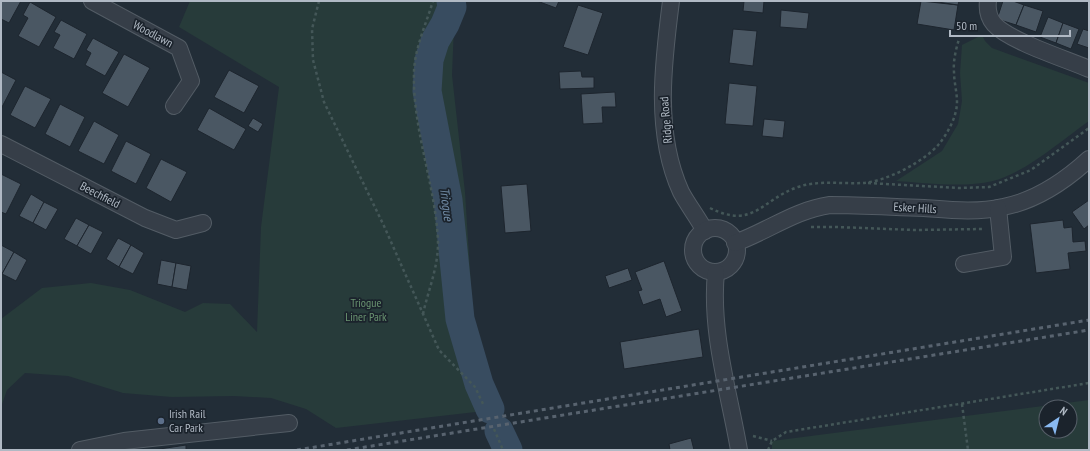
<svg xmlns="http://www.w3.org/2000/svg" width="1090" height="451" viewBox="0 0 1090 451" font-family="'PT Sans Narrow',sans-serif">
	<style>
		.green { fill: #273b3a; fill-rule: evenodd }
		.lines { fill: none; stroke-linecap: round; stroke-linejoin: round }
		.river { stroke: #384c60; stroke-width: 29 }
		.building { fill: #4a5763; stroke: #1d252e }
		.minor-casing { stroke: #535c65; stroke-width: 18 }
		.path { stroke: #445758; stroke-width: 2.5; stroke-dasharray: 3 3; stroke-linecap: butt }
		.minor { stroke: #363e48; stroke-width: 16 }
		.rail { stroke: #58636f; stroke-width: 3; stroke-dasharray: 4 4; stroke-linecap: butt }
		.service-dot { fill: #5c6f8a; stroke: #1b232c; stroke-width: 1.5 }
		.labels { text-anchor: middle; stroke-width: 3.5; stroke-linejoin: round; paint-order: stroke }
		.street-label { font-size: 12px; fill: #b0b9c4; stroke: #1b232c }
		.park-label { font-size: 12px; fill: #699370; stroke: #1b232c }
		.poi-label { font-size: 12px; fill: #b0b9c4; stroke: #1b232c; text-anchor: start }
		.water-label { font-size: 13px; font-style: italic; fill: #728ca6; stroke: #1b232c }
	</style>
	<rect width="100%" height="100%" fill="#222d37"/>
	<g class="green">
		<polygon points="190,1 455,1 452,75 465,192 473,318 486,394 493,410 336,428 306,409 271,398 234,396 172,397 123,393 68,376 25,373 7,390 1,407 1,319 42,288 91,283 130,290 185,312 203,303 230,304 257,332 261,227 279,87 179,27"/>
		<path d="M 982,35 L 985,41 L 992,48 L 1089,83 L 1089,121 C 1062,140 1025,173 993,181 C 964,188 926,183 896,181 L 942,151 L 958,124 L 962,101 L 960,73 L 962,45 Z"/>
		<path d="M 1089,400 L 1089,450 L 772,450 L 772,441 ZM 1046,407 L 1070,407 L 1070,431 L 1046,431 Z"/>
	</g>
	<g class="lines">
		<g class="river">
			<polyline points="451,1 452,7 445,24 435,41 429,60 427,91 448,200 460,319 479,384 490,409"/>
			<polyline points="499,431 508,450"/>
		</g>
	</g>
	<g class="building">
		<polygon points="1,1 21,1 9,23 1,19"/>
		<polygon points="537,1 559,1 556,8"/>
		<polygon points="744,1 764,1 763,13 743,11"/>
		<polygon points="921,1 958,5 954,30 917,24"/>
		<polygon points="931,1 959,1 958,5"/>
		<polygon points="1003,1 1013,1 1024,5 1016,25 997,19"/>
		<polygon points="30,2 56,17 39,47 18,36 28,18 23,15"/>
		<polygon points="578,5 603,13 588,55 563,47"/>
		<polygon points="1024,5 1043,11 1036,32 1016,25"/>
		<polygon points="781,10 809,13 807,29 780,27"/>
		<polygon points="1048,17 1063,23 1056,43 1040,37"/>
		<polygon points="61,20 87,34 74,59 53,48 60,35 54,32"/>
		<polygon points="1063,23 1079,29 1071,49 1056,43"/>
		<polygon points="733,29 757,31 753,66 729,63"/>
		<polygon points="1083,29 1089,31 1089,48 1077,44"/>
		<polygon points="93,38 119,52 105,76 85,65 91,53 86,50"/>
		<polygon points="124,54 150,68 128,107 102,93"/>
		<polygon points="229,70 259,86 244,113 214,97"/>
		<polygon points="581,71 582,77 594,77 594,88 560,89 559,72"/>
		<polygon points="1,72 16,80 1,109"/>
		<polygon points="729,83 757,86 753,126 725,124"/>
		<polygon points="25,86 51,99 35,128 10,115"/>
		<polygon points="615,92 616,107 602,107 603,123 583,124 581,94"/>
		<polygon points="60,104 85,117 70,147 45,134"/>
		<polygon points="209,108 246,129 234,150 197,130"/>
		<polygon points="253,118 263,124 258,132 248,126"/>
		<polygon points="764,119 785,121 783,138 762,136"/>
		<polygon points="94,121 119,135 104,164 78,151"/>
		<polygon points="126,141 151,154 136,184 111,171"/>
		<polygon points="161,159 187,172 171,202 146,188"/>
		<polygon points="1,174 21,184 6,214 1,212"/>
		<polygon points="527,184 531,231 505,233 501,186"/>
		<polygon points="31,194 44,202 33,223 19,216"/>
		<polygon points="1089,200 1089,225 1084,229 1072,212"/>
		<polygon points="44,202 58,209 46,230 33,223"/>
		<polygon points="76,218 89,225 77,246 64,239"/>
		<polygon points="1063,220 1064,228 1072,227 1073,242 1085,241 1086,251 1068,253 1070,269 1036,273 1030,224"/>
		<polygon points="89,225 103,232 91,254 77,246"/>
		<polygon points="118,238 131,245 119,267 106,259"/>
		<polygon points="1,245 14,252 2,274 1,273"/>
		<polygon points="131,245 144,253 133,274 119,267"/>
		<polygon points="14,252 27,260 16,281 2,274"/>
		<polygon points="161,260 176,263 172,287 157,284"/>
		<polygon points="664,261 682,311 666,317 660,299 643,305 638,291 642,290 635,272"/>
		<polygon points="176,263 191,266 187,290 172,287"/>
		<polygon points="628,268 632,280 609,288 605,276"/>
		<polygon points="699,329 703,357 624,369 620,342"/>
		<polygon points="691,438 694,450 670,450 669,444"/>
		<polygon points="186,445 186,450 153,450"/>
	</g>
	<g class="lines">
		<g class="minor-casing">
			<g id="minor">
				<polyline points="92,1 179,48 191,81 174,106"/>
				<path d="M 671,1 C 663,63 654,133 681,192 C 688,205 698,218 705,231"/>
				<path d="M 988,1 C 987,9 989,18 994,24 C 1009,41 1066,59 1089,69"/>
				<polyline points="1,144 145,218 176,230 203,223"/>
				<circle cx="715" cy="250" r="22"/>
				<path d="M 735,243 C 768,231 795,210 830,205 C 861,205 892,207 924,208 C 950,210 977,213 1003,207 C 1035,201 1065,181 1089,159"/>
				<polyline points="964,264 1003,257 998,208"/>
				<path d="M 716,272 C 710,332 729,392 739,450"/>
				<polyline points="80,450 124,441 289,423"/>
			</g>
		</g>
		<g class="path">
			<polyline points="319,1 312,29 313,60 324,102 384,226 439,350 475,387 484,406"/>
			<polyline points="868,183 959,188 989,187 1031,170 1089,128"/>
			<path d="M 710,208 C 754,230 762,199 798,187 C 818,180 841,184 862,183 C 885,182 924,162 939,144 C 948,133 957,116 957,102 C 957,92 954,82 954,72 C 953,61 956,49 959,39"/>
			<polyline points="811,227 837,227 914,230 984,229"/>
			<path d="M 423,314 C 428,291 438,268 438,243 C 436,185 412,130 414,71 C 415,48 426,24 433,1"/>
			<polyline points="962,404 968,450"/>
			<polyline points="494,429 503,450"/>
			<polyline points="753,436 772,441"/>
			<polyline points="768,450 772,441 786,432 1089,383"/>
		</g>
		<use href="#minor" class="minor"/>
		<g class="rail">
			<polyline points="297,450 1089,320"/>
			<polyline points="347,450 1089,330"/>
		</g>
	</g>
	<circle class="service-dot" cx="161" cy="421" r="4"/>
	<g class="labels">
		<g class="street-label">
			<text transform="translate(153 34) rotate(28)" y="4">Woodlawn</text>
			<text transform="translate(666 120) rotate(-95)" y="4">Ridge Road</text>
			<text transform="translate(100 195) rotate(27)" y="4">Beechfield</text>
			<text transform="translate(915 208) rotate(3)" y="4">Esker Hills</text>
		</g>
		<g class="park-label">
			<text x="366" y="307">Triogue<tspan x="366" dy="14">Liner Park</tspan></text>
		</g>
		<g class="poi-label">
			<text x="169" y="418">Irish Rail<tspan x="169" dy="14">Car Park</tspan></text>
		</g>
		<g class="water-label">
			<text transform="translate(447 204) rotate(82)" y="5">Triogue</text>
		</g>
	</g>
	<rect width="1090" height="451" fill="none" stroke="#b0b9c4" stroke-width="4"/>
	<g transform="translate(1058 419) rotate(35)"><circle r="19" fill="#1b232c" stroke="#575f69"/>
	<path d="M0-3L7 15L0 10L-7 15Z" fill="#89b9f1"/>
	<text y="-6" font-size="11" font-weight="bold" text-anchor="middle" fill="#b0b9c4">N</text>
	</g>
	<path d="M950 30v6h120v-6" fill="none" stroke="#b0b9c4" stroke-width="2"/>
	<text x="956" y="30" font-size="12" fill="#b0b9c4" stroke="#1b232c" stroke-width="3" paint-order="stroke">50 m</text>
</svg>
